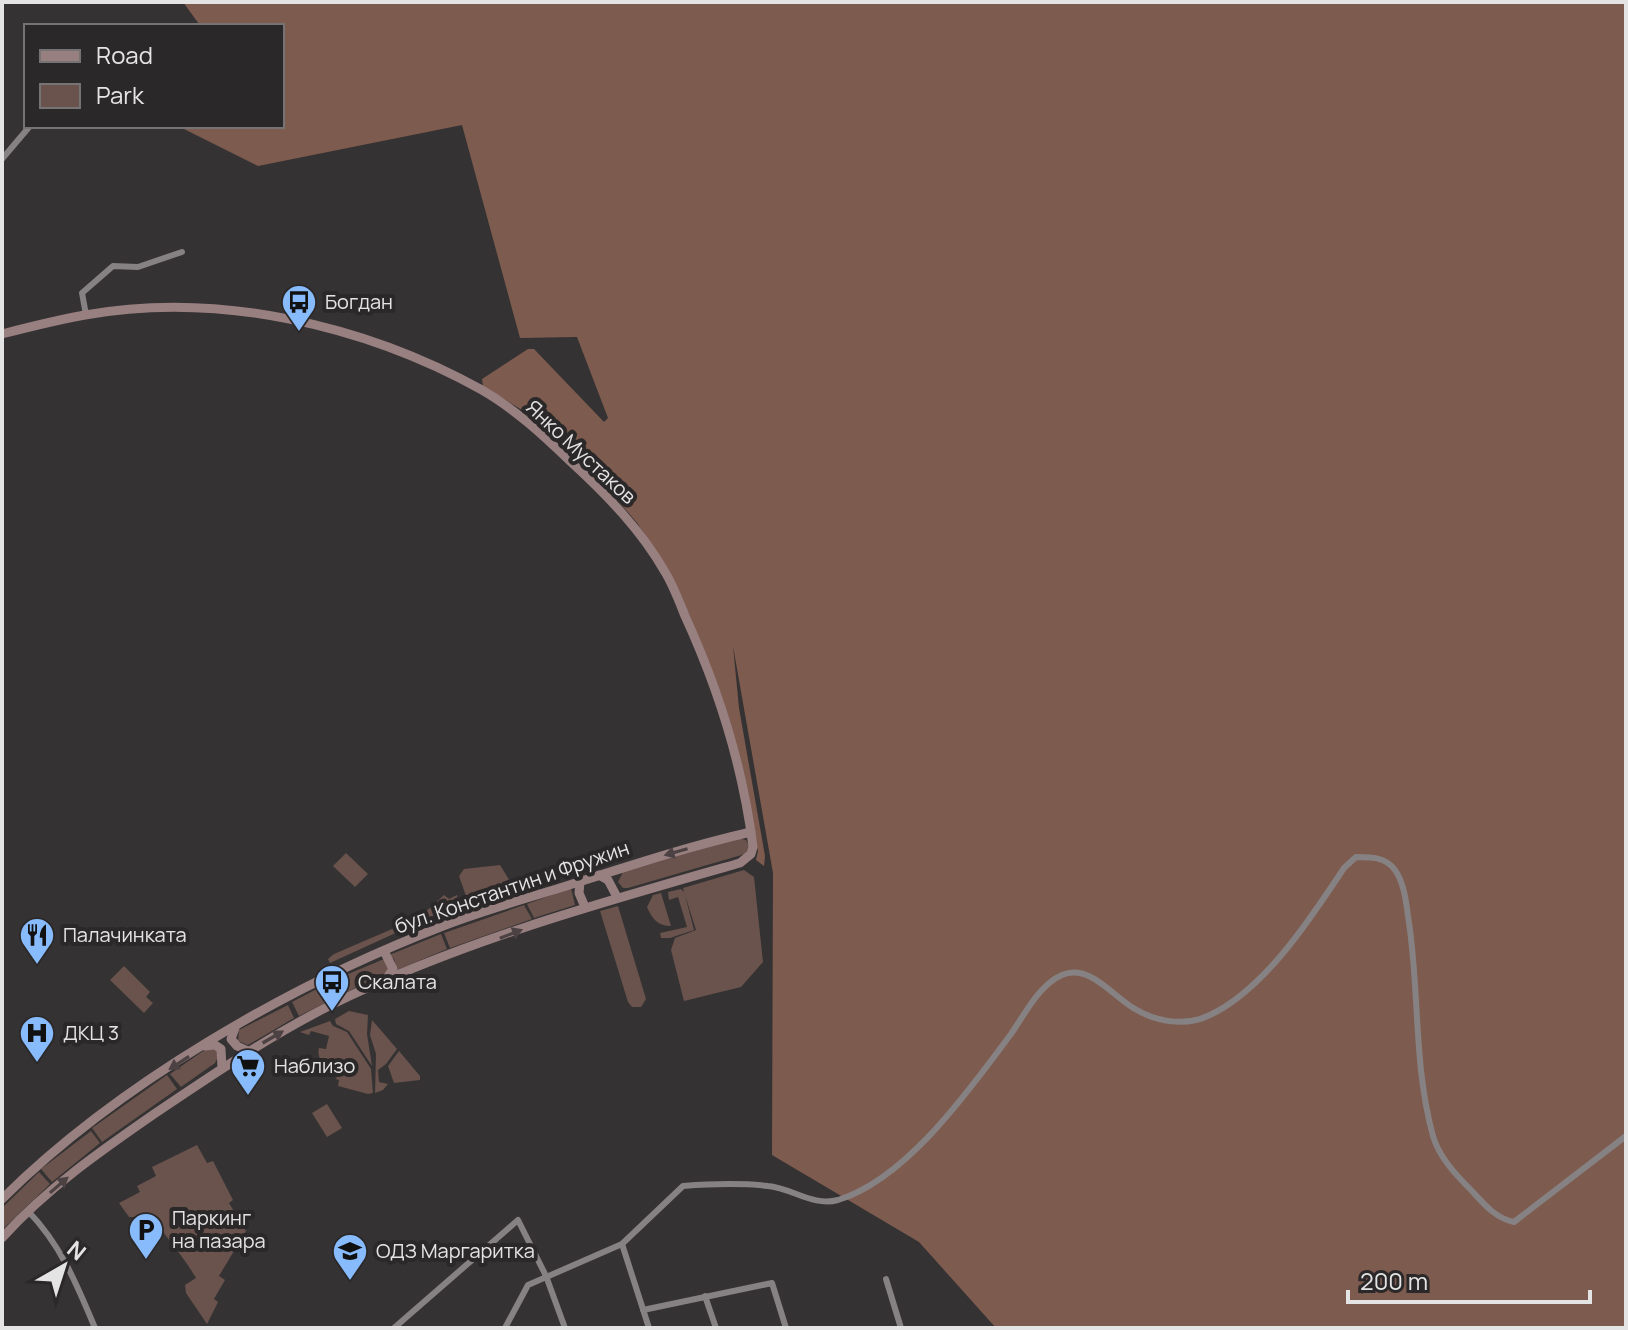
<svg xmlns="http://www.w3.org/2000/svg" width="1628" height="1330" viewBox="0 0 1628 1330" font-family="Manrope,sans-serif">
	<style>
		.green { fill: #69534c }
		.forest { fill: #7e5b4f }
		.lines { fill: none; stroke-linecap: round; stroke-linejoin: round }
		.street { stroke: #868283; stroke-width: 6 }
		.secondary { stroke: #987f80; stroke-width: 9 }
		.oneway { fill: #4c4243 }
		.labels { text-anchor: middle; stroke-width: 8; stroke-linejoin: round; paint-order: stroke }
		.poi-label { font-size: 20px; fill: #e5e4e4; stroke: #2b2829; text-anchor: start }
		.street-label { font-size: 20px; fill: #e5e4e4; stroke: #2b2829 }
	</style>
	<rect width="100%" height="100%" fill="#353233"/>
	<g class="green">
		<polygon points="737,838 746,840 750,848 745,854 628,888 623,888 618,882 623,872"/>
		<polygon points="346,853 368,874 355,887 333,866"/>
		<polygon points="500,865 513,886 510,890 492,895 490,889 466,896 459,876 464,869"/>
		<polygon points="744,870 754,877 763,962 741,987 684,1001 671,950 675,938 696,930 685,895 694,930 670,938 661,938 660,933 687,927 678,897 669,900 668,892 681,889 684,892 683,888"/>
		<polygon points="571,888 575,905 534,918 527,904"/>
		<path d="M 661,893 L 671,926 C 658,926 652,919 647,907 L 653,895 Z"/>
		<polygon points="444,895 449,899 457,895 459,904 330,963 328,959 334,954 420,917"/>
		<polygon points="524,905 532,919 450,948 444,933"/>
		<polygon points="618,906 646,999 641,1007 632,1007 628,1002 600,911"/>
		<polygon points="441,934 447,949 397,970 394,959 389,955"/>
		<polygon points="384,959 389,968 385,973 299,1016 292,1002 334,980"/>
		<polygon points="124,966 150,992 146,997 153,1003 144,1013 110,980"/>
		<polygon points="288,1005 294,1018 248,1045 238,1041 239,1030"/>
		<polygon points="349,1011 368,1015 367,1034 372,1066 349,1031 336,1024 335,1019"/>
		<polygon points="372,1020 397,1049 386,1064 378,1070 379,1082 388,1084 383,1090 375,1093 376,1054 370,1035"/>
		<path d="M 330,1021 L 333,1026 L 347,1032 L 371,1069 L 373,1093 L 368,1094 L 338,1086 L 339,1080 L 336,1079 L 337,1075 L 330,1073 L 331,1068 C 325,1066 316,1058 319,1048 L 326,1049 L 329,1036 L 311,1031 L 309,1035 L 300,1032 Z"/>
		<polygon points="206,1049 216,1050 219,1055 215,1063 181,1087 170,1074"/>
		<polygon points="399,1051 420,1076 420,1080 394,1083 388,1066"/>
		<polygon points="167,1075 177,1089 102,1142 92,1128"/>
		<polygon points="327,1104 342,1128 327,1137 312,1113"/>
		<polygon points="91,1131 100,1143 52,1182 41,1169"/>
		<path d="M 197,1145 L 207,1163 L 213,1161 L 233,1200 L 229,1203 L 246,1231 L 219,1276 L 225,1280 L 214,1299 L 218,1302 L 207,1324 L 186,1293 L 185,1285 L 196,1278 C 183,1256 167,1238 152,1217 L 129,1217 L 119,1203 L 140,1192 L 137,1186 L 156,1176 L 152,1167 Z"/>
		<polygon points="39,1172 50,1184 2,1230 2,1208"/>
	</g>
	<polygon class="forest" points="183,2 1626,2 1626,1328 996,1328 919,1242 772,1155 773,873 733,646 739,708 765,856 764,866 756,860 758,851 723,709 667,571 638,524 609,490 543,423 483,386 482,379 528,349 534,349 604,422 608,418 577,337 520,338 462,125 258,166 178,126 282,126 282,26 197,26 199,24"/>
	<g class="lines">
		<g class="street">
			<polyline points="2,159 30,126"/>
			<polyline points="86,315 82,293 113,266 138,267 182,252"/>
			<path d="M 28,1211 C 61,1245 77,1285 95,1328"/>
			<polyline points="622,1244 649,1328"/>
			<polyline points="886,1279 901,1328"/>
			<polyline points="705,1296 716,1328"/>
			<polyline points="643,1310 772,1283 786,1328"/>
			<polyline points="394,1328 518,1220 546,1276 565,1328"/>
			<path d="M 505,1328 L 528,1285 L 622,1244 L 683,1186 C 710,1184 741,1183 768,1186 C 792,1188 813,1207 838,1200 C 907,1179 970,1089 1011,1034 C 1025,1014 1039,985 1062,975 C 1090,963 1113,997 1135,1009 C 1157,1022 1186,1027 1210,1015 C 1265,989 1311,918 1344,868 L 1356,857 C 1371,857 1386,857 1395,870 C 1404,883 1406,901 1408,916 C 1420,989 1413,1064 1433,1136 C 1439,1157 1456,1175 1471,1190 C 1484,1204 1495,1218 1514,1222 L 1626,1136"/>
		</g>
		<g class="secondary">
			<path d="M 2,334 C 29,327 57,320 85,315 C 218,291 365,325 482,390 C 515,409 544,436 571,462 C 607,495 641,530 665,572 C 673,585 679,601 685,616 C 718,688 743,768 753,847 L 751,854 L 740,863 C 603,902 462,941 333,1004 C 271,1035 215,1073 157,1112 C 102,1150 47,1188 2,1238"/>
			<polyline points="599,875 608,880 617,897"/>
			<polyline points="580,882 579,893 585,907"/>
			<polyline points="384,951 393,969 386,979"/>
			<polyline points="235,1028 231,1039 237,1046 248,1051"/>
			<polyline points="205,1046 215,1045 221,1049 222,1068"/>
			<path d="M 2,1199 C 119,1083 290,985 443,926 C 489,908 536,896 582,881 C 638,863 694,845 751,832"/>
		</g>
	</g>
	<defs><path id="oneway-solid" d="M-6-.8H1V-3.2L6.5 0L1 3.2V.8H-6Z" transform="scale(2)"/></defs>
	<g class="oneway">
		<use href="#oneway-solid" transform="translate(676 852) rotate(164)"/>
		<use href="#oneway-solid" transform="translate(511 934) rotate(-21)"/>
		<use href="#oneway-solid" transform="translate(273 1037) rotate(-30)"/>
		<use href="#oneway-solid" transform="translate(179 1063) rotate(147)"/>
		<use href="#oneway-solid" transform="translate(59 1185) rotate(-41)"/>
	</g>
	<defs>
		<g id="bus-pin" transform="scale(1.8)"><path d="M0 17L-7.5 6A9.5 9.5 0 1 1 7.5 6Z" fill="#87bbfb" stroke="#2b2829"/><path d="M-5-6H5V4H4V6H2V4H-2V6H-4V4H-5ZM-3.5-4V0h7V-4ZM-3.5 1.2v1.5H-2V1.2ZM2 1.2v1.5H3.5V1.2Z" fill="#111"/></g>
		<g id="restaurant-pin" transform="scale(1.8)"><path d="M0 17L-7.5 6A9.5 9.5 0 1 1 7.5 6Z" fill="#87bbfb" stroke="#2b2829"/><path d="M-5-6h1v4h1v-4h1v4h1v-4h1v5L-1.5 .5V6h-2V.5L-5-1ZM5-6V6H3V1.5H1.5Q1.5-4 5-6Z" fill="#111"/></g>
		<g id="hospital-pin" transform="scale(1.8)"><path d="M0 17L-7.5 6A9.5 9.5 0 1 1 7.5 6Z" fill="#87bbfb" stroke="#2b2829"/><path d="M-5-5h3v3.5h4V-5h3V5h-3V1.5h-4V5h-3Z" fill="#111"/></g>
		<g id="supermarket-pin" transform="scale(1.8)"><path d="M0 17L-7.5 6A9.5 9.5 0 1 1 7.5 6Z" fill="#87bbfb" stroke="#2b2829"/><path d="M-6-5.5h2.5l.6 2H6L4.5 2H-2.5L-4.4-4H-6ZM-1.5 3.2a1.3 1.3 0 1 0 .1 0ZM3 3.2a1.3 1.3 0 1 0 .1 0Z" fill="#111"/></g>
		<g id="parking-pin" transform="scale(1.8)"><path d="M0 17L-7.5 6A9.5 9.5 0 1 1 7.5 6Z" fill="#87bbfb" stroke="#2b2829"/><path d="M-3.5-5.5H1a3.5 3.5 0 0 1 0 7H-1V5.5H-3.5ZM-1-3.4V-.6H.8a1.4 1.4 0 0 0 0-2.8Z" fill="#111"/></g>
		<g id="school-pin" transform="scale(1.8)"><path d="M0 17L-7.5 6A9.5 9.5 0 1 1 7.5 6Z" fill="#87bbfb" stroke="#2b2829"/><path d="M0-5L7-2L0 1L-7-2ZM-4 1L0 2.5L4 1V4Q0 6-4 4Z" fill="#111"/></g>
	</defs>
	<g fill-rule="evenodd">
		<use href="#bus-pin" x="299" y="302"/>
		<use href="#restaurant-pin" x="37" y="935"/>
		<use href="#bus-pin" x="332" y="982"/>
		<use href="#hospital-pin" x="37" y="1033"/>
		<use href="#supermarket-pin" x="248" y="1066"/>
		<use href="#parking-pin" x="146" y="1230"/>
		<use href="#school-pin" x="350" y="1251"/>
	</g>
	<g class="labels">
		<g class="poi-label">
			<text x="325" y="309">Богдан</text>
			<text x="63" y="942">Палачинката</text>
			<text x="358" y="989">Скалата</text>
			<text x="63" y="1040">ДКЦ 3</text>
			<text x="274" y="1073">Наблизо</text>
			<text x="172" y="1225">Паркинг<tspan x="172" dy="23">на пазара</tspan></text>
			<text x="376" y="1258">ОДЗ Маргаритка</text>
		</g>
		<g class="street-label">
			<text transform="translate(581 452) rotate(43)" y="7">Янко Мустаков</text>
			<text transform="translate(512 887) rotate(-19)" y="7">бул. Константин и Фружин</text>
		</g>
	</g>
	<rect width="1628" height="1330" fill="none" stroke="#e5e4e4" stroke-width="8"/>
	<rect x="24" y="24" width="260" height="104" fill="#2b2829" stroke="#757374" stroke-width="2"/>
	<rect x="40" y="50" width="40" height="12" fill="#987f80" stroke="#757374" stroke-width="2"/>
	<text x="96" y="64" font-size="24" fill="#e5e4e4">Road</text>
	<rect x="40" y="84" width="40" height="24" fill="#69534c" stroke="#757374" stroke-width="2"/>
	<text x="96" y="104" font-size="24" fill="#e5e4e4">Park</text>
	<g transform="translate(64 1266) rotate(39)" stroke="#2b2829" stroke-width="6" paint-order="stroke">
	<path d="M0-6L14 30L0 20L-14 30Z" fill="#e5e4e4"/>
	<text y="-12" font-size="22" font-weight="bold" text-anchor="middle" fill="#e5e4e4">N</text>
	</g>
	<path d="M1348 1290v12h242v-12" fill="none" stroke="#e5e4e4" stroke-width="4"/>
	<text x="1360" y="1290" font-size="24" fill="#e5e4e4" stroke="#2b2829" stroke-width="6" paint-order="stroke">200 m</text>
</svg>
